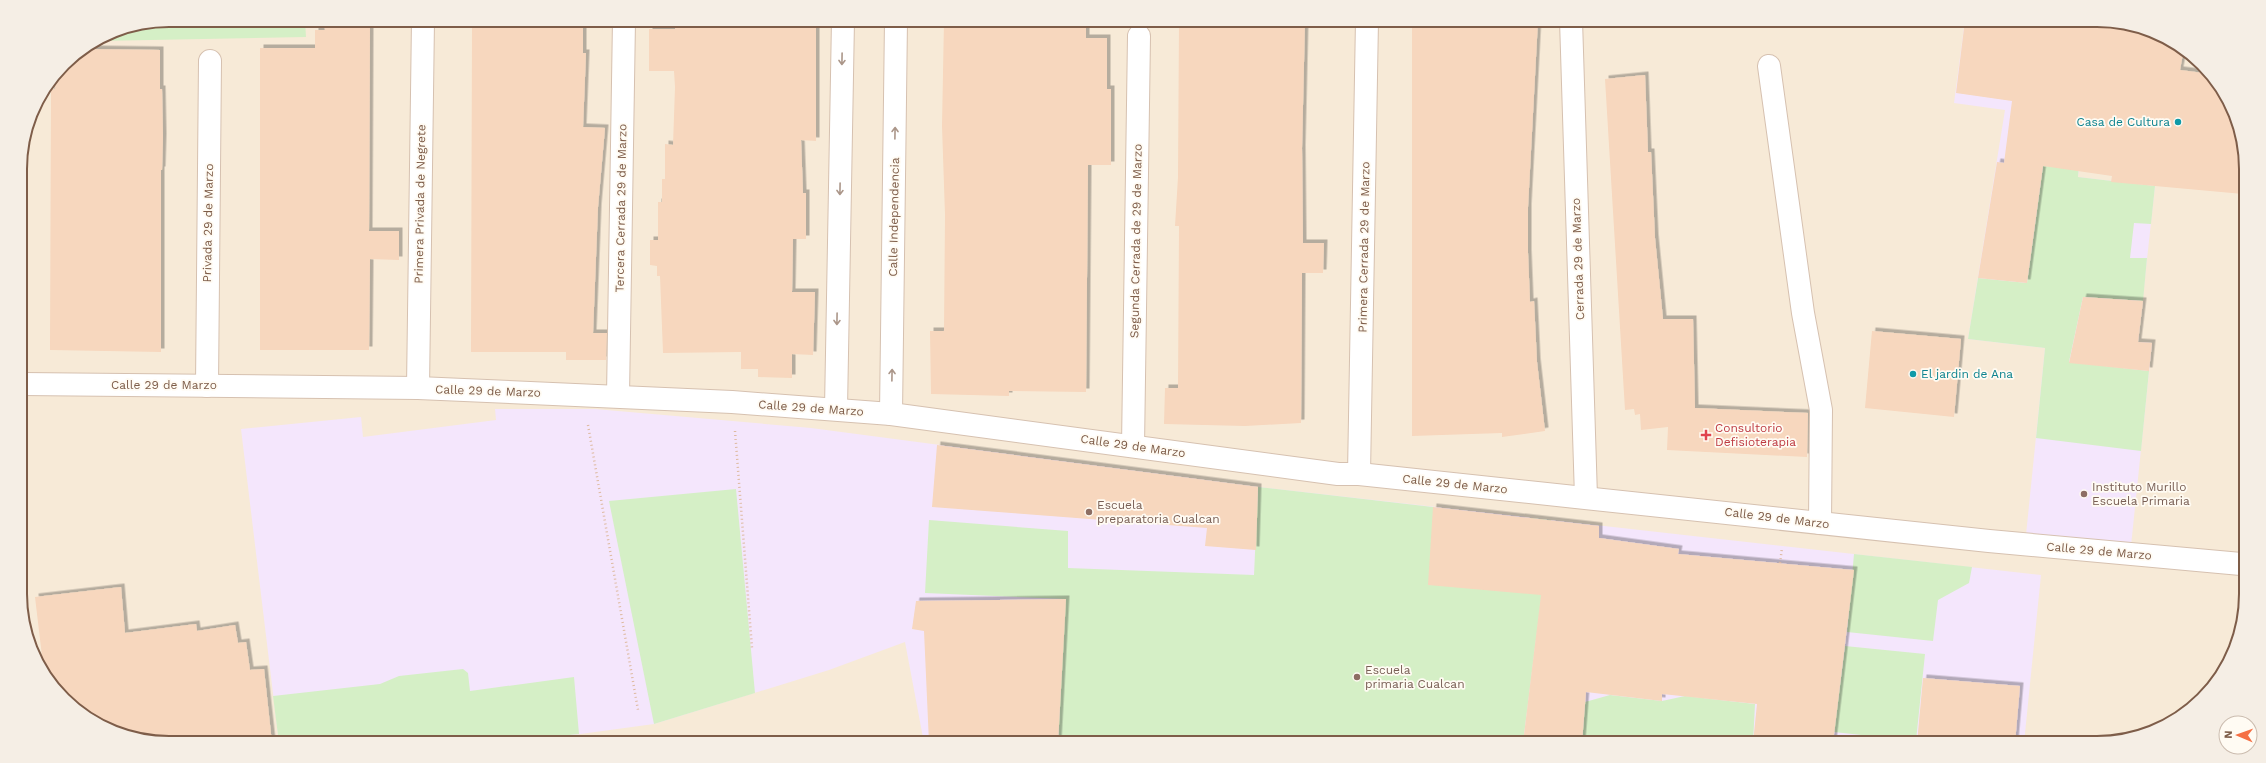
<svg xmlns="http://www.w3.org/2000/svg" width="2266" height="763" viewBox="0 0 2266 763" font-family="'Work Sans',sans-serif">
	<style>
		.residential { fill: #f7ead7 }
		.education { fill: #f4e6fc }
		.green { fill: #d5efc6 }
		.building { fill: #f7d7be; filter: url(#shadow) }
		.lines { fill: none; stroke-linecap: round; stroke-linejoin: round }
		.minor-casing { stroke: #d6c1b0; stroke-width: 24 }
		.path { stroke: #debaa0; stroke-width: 2.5; stroke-dasharray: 1 3; stroke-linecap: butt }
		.minor { stroke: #fff; stroke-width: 22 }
		.oneway { stroke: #ab9689 }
		.culture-dot { fill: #0f9aa8; stroke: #fffbf3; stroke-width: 1.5 }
		.health-dot { fill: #e0444e; stroke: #fffbf3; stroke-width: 1.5 }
		.education-dot { fill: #8d6e63; stroke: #fffbf3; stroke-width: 1.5 }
		.labels { text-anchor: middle; stroke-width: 3.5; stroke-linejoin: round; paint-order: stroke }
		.culture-label { font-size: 12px; fill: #0d838f; stroke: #fffbf3; text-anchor: end }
		.street-label { font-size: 12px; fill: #7e5d49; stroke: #fffbf3 }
		.health-label { font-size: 12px; fill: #be3a42; stroke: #fffbf3; text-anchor: start }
		.education-label { font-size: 12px; fill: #785e54; stroke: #fffbf3; text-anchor: start }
		.rim { fill: none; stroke: #7e5d49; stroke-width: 2 }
	</style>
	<defs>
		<filter id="shadow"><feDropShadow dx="3.5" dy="-3.5" stdDeviation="0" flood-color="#0004"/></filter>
	</defs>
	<rect width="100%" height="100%" fill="#fff7ea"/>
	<polygon class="residential" points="169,20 2097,20 2136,25 2180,45 2209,71 2231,103 2243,140 2241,633 2221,677 2188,712 2154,732 2107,743 169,743 130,738 86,718 57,692 35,660 23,623 20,159 31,112 64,63 112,31"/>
	<g class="education">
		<polygon points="1965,20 2086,118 2078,177 2155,186 2138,342 2152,343 2131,546 2026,535 2045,348 1968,339 2005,110 1954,103"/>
		<polygon points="495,409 595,409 811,428 1258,487 2041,575 2024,743 924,743 905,642 829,670 654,724 551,738 549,743 279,743 241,429 361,417 363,437 496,420"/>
	</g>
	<g class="green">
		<polygon points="169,20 305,20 306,37 98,41 112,31"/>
		<polygon points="2043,166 2079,167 2078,177 2155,186 2151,224 2134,223 2130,258 2147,258 2143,301 2083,297 2069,362 2149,371 2141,451 2036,438 2045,348 1968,339 1978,278 2027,283"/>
		<polygon points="1258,487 1433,507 1516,592 1531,518 1551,520 1523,743 1058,743 1065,599 925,593 929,520 1068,531 1068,568 1254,575"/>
		<polygon points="736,489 755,693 654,724 609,501"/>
		<polygon points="1854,554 1972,567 1969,583 1938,600 1933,641 1847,632"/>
		<polygon points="1845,646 1925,654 1916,741 1834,732"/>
		<polygon points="463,669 468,673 470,691 574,677 579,734 495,743 279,743 273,696 380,684 399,676"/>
		<polygon points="1610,695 1662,701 1685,696 1755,704 1753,743 1582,743 1585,702"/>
	</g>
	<g class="building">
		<polygon points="324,20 366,20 366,23 370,23 369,231 399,231 399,260 370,259 369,350 260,350 260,48 315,48 315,30 325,30"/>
		<polygon points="472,20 583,20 583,53 586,53 583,127 605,128 598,207 593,333 607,333 606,360 566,360 566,352 471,352"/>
		<polygon points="675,20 816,20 816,141 801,140 803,193 806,193 806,239 793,239 792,292 815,292 813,355 792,354 792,378 758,377 758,369 741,369 741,352 663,353 660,276 657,276 657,266 650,265 650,240 658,240 658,202 662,202 662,179 665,179 665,144 673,145 675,87 674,71 649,71 649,29 675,29"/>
		<polygon points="944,20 1086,20 1086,38 1107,38 1107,89 1111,89 1111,165 1088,165 1086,392 1009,391 1009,396 931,394 930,331 944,331 945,215 942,126"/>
		<polygon points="1179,20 1305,20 1302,148 1303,243 1324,243 1323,273 1302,273 1301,423 1245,426 1164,424 1165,388 1178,388 1179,226 1175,226 1178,177"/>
		<polygon points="1412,20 1538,20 1528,207 1528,253 1530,302 1534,301 1537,362 1545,431 1502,437 1502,433 1412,436"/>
		<polygon points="1965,20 2097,20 2136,25 2180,45 2184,48 2180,70 2211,74 2231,103 2243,140 2243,194 2111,182 2112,176 2043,166 2027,283 1978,278 1997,162 2004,163 2012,101 1956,93"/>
		<polygon points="85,49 160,50 160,89 162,89 163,137 162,170 161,170 161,352 50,350 51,89 55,89 56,75 64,63"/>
		<polygon points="1645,75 1648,152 1651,152 1655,238 1663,319 1693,319 1695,408 1808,413 1807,457 1667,450 1668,427 1641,430 1640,414 1635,415 1634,409 1625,410 1605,79"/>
		<polygon points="2083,297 2143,301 2138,342 2152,343 2149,371 2069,363"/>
		<polygon points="1872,331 1961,339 1954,417 1865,408"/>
		<polygon points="937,445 1258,487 1256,550 1205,546 1207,528 932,507"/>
		<polygon points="1433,507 1599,526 1599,538 1679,549 1678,554 1854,570 1833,743 1753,743 1757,704 1662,694 1662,701 1586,692 1582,743 1523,743 1541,595 1428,585"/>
		<polygon points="121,587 125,633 196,624 197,631 235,625 238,643 246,642 250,670 264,669 272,743 169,743 130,738 86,718 57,692 44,673 35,597"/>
		<polygon points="1066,599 1058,743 929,743 924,631 912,629 916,601"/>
		<polygon points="1923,678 2020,686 2015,743 1917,743"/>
	</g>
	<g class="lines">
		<g class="minor-casing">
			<g id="minor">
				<polyline points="1571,20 1586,497"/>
				<polyline points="1769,66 1803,313 1821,410 1820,523"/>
				<polyline points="22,384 418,388 732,402 891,414 1338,474 1359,474 1989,541 2241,564"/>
				<polyline points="207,386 210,61"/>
				<polyline points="418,388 423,20"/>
				<polyline points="618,396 624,20"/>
				<polyline points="836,409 843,20"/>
				<polyline points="891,414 896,20"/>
				<polyline points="1133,446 1139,36"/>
				<polyline points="1359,474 1367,20"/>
			</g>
		</g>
		<g class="path">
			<polyline points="588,425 638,710"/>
			<polyline points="735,431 752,648"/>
			<polyline points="1780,563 1782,548"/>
		</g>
		<use href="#minor" class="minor"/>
	</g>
	<defs><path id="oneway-shaft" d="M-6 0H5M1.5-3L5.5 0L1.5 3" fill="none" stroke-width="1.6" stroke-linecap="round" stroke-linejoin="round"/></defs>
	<g class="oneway">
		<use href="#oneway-shaft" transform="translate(842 59) rotate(91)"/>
		<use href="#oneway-shaft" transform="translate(895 133) rotate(-89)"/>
		<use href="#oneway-shaft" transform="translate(840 189) rotate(91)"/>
		<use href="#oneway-shaft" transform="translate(837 319) rotate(91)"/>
		<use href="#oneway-shaft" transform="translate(892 375) rotate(-89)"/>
	</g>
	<g class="culture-dot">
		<circle cx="2178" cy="122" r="4"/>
		<circle cx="1913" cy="374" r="4"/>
	</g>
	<path class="health-dot" d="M1704 429h4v4h4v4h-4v4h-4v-4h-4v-4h4z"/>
	<g class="education-dot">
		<circle cx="2084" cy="494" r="4"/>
		<circle cx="1089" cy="512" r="4"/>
		<circle cx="1357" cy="677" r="4"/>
	</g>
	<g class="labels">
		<g class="culture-label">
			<text x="2170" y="126">Casa de Cultura</text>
			<text x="1921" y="378" text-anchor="start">El jardin de Ana</text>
		</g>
		<g class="street-label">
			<text transform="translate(420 204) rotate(-89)" y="4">Primera Privada de Negrete</text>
			<text transform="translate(621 208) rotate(-89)" y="4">Tercera Cerrada 29 de Marzo</text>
			<text transform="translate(894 217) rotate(-89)" y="4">Calle Independencia</text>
			<text transform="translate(208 223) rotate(-89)" y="4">Privada 29 de Marzo</text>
			<text transform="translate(1136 241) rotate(-89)" y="4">Segunda Cerrada de 29 de Marzo</text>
			<text transform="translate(1364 247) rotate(-89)" y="4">Primera Cerrada 29 de Marzo</text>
			<text transform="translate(1578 259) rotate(-92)" y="4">Cerrada 29 de Marzo</text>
			<text x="164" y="389">Calle 29 de Marzo</text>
			<text transform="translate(488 391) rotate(2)" y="4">Calle 29 de Marzo</text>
			<text transform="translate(811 408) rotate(4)" y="4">Calle 29 de Marzo</text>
			<text transform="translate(1133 446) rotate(8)" y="4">Calle 29 de Marzo</text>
			<text transform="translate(1455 484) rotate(6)" y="4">Calle 29 de Marzo</text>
			<text transform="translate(1777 518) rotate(7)" y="4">Calle 29 de Marzo</text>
			<text transform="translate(2099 551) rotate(5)" y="4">Calle 29 de Marzo</text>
		</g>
		<g class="health-label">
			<text x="1715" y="432">Consultorio<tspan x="1715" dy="14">Defisioterapia</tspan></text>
		</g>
		<g class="education-label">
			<text x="2092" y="491">Instituto Murillo<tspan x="2092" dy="14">Escuela Primaria</tspan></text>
			<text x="1097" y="509">Escuela<tspan x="1097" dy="14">preparatoria Cualcan</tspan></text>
			<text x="1365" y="674">Escuela<tspan x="1365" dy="14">primaria Cualcan</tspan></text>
		</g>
	</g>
	<path d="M0 0H2266V763H0ZM169 27H2097A142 142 0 0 1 2239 169V594A142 142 0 0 1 2097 736H169A142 142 0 0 1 27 594V169A142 142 0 0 1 169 27Z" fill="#f5eee5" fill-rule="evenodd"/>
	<path class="rim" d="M169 27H2097A142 142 0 0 1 2239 169V594A142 142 0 0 1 2097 736H169A142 142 0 0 1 27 594V169A142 142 0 0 1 169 27Z"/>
	<g transform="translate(2238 735) rotate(272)"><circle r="19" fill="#fffbf3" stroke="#cbbcaf"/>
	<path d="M0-3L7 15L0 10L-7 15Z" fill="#f56f43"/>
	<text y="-6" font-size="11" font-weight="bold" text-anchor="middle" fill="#7e5d49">N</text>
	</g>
</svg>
